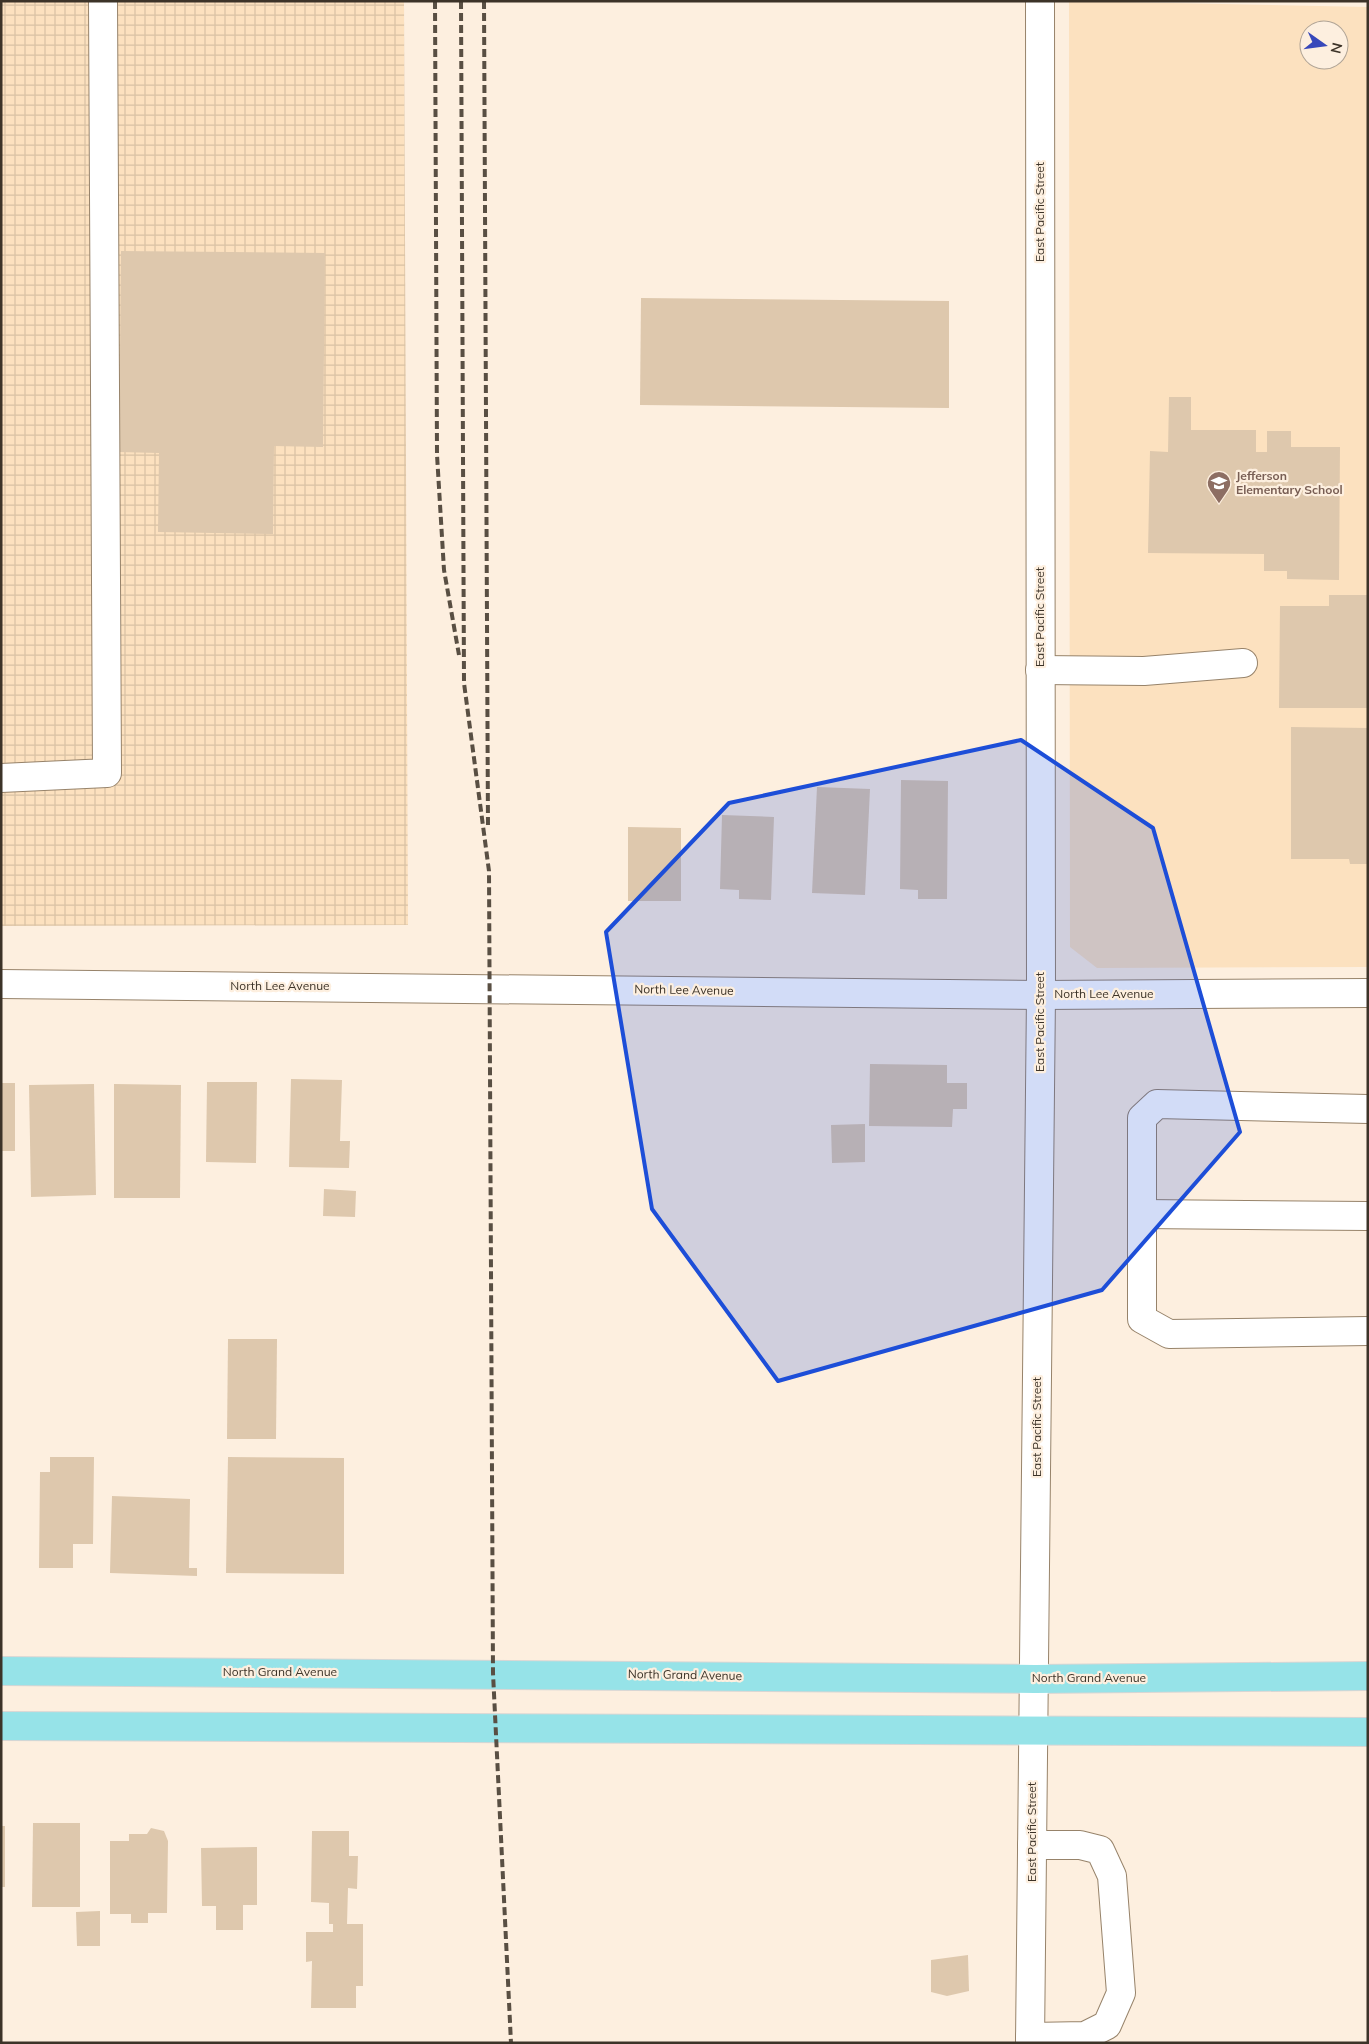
<svg xmlns="http://www.w3.org/2000/svg" width="1369" height="2044" viewBox="0 0 1369 2044" font-family="Mulish,sans-serif">
	<style>
		.built { fill: #fce1bf; fill-rule: evenodd }
		.industrial { fill: url(#industrial-grid) }
		.building { fill: #dec8ad }
		.lines { fill: none; stroke-linecap: round; stroke-linejoin: round }
		.minor-casing { stroke: #97836a; stroke-width: 30 }
		.major-casing { stroke: #d8d6d4; stroke-width: 30 }
		.minor { stroke: #fff; stroke-width: 28 }
		.major { stroke: #96e3e8; stroke-width: 28 }
		.rail { stroke: #594f43; stroke-width: 4; stroke-dasharray: 8 4; stroke-linecap: butt }
		.marked { fill: #1d4ed8; fill-opacity: 0.2; stroke: #1d4ed8; stroke-width: 4; stroke-linejoin: round }
		.labels { text-anchor: middle; stroke-width: 4.5; stroke-linejoin: round; paint-order: stroke }
		.street-label { font-size: 12px; fill: #3c3328; stroke: #fdefdf }
		.education-label { font-size: 12px; font-weight: bold; fill: #785e54; stroke: #fdefdf; text-anchor: start }
	</style>
	<defs>
		<pattern id="industrial-grid" width="8" height="8" patternUnits="userSpaceOnUse" patternTransform="scale(1.25)"><rect width="8" height="8" fill="#fce1bf"/><path d="M0 4h8M4 0v8" fill="none" stroke="#d9c2a4"/></pattern>
	</defs>
	<rect width="100%" height="100%" fill="#fdefdf"/>
	<path class="built" d="M 1069,1 L 1368,7 L 1368,967 L 1097,968 L 1070,947 ZM 1309,30 L 1339,30 L 1339,60 L 1309,60 Z"/>
	<polygon class="industrial" points="1,1 404,1 408,925 1,926"/>
	<g class="building">
		<polygon points="121,251 325,253 323,447 274,446 273,534 158,532 159,453 119,452"/>
		<polygon points="641,298 949,301 949,408 640,405"/>
		<polygon points="1169,397 1191,397 1191,430 1256,430 1256,452 1267,452 1267,431 1291,431 1291,447 1340,447 1339,580 1287,579 1287,571 1264,571 1264,554 1148,553 1150,451 1168,452"/>
		<polygon points="1329,595 1368,595 1368,708 1279,708 1280,606 1329,606"/>
		<polygon points="1291,727 1368,728 1368,864 1350,864 1349,859 1291,859"/>
		<polygon points="901,780 948,781 947,899 918,899 918,890 900,889"/>
		<polygon points="817,787 870,789 865,895 812,893"/>
		<polygon points="722,815 774,817 771,900 739,899 739,890 720,889"/>
		<polygon points="628,827 681,828 681,901 628,901"/>
		<polygon points="870,1064 947,1065 947,1083 967,1083 967,1109 953,1109 952,1127 869,1126"/>
		<polygon points="291,1079 342,1080 340,1141 350,1141 349,1168 289,1167"/>
		<polygon points="207,1082 257,1082 256,1163 206,1162"/>
		<rect x="1" y="1083" width="14" height="68"/>
		<polygon points="94,1084 96,1195 31,1197 29,1085"/>
		<polygon points="114,1084 181,1085 180,1198 114,1198"/>
		<polygon points="865,1124 865,1162 832,1163 831,1125"/>
		<polygon points="324,1189 356,1191 355,1217 323,1216"/>
		<polygon points="228,1339 277,1339 276,1439 227,1439"/>
		<polygon points="50,1457 94,1457 93,1544 73,1544 73,1568 39,1568 40,1472 50,1472"/>
		<polygon points="228,1457 344,1458 344,1574 226,1573"/>
		<polygon points="112,1496 190,1499 189,1568 197,1568 197,1576 110,1573"/>
		<polygon points="33,1823 80,1823 80,1907 32,1907"/>
		<rect x="1" y="1826" width="4" height="61"/>
		<polygon points="151,1828 164,1831 168,1841 167,1913 148,1913 148,1923 131,1923 131,1914 110,1914 110,1841 129,1841 129,1834 147,1834"/>
		<polygon points="312,1831 349,1831 349,1856 358,1856 357,1889 348,1888 347,1924 363,1924 363,1986 356,1986 356,2008 311,2008 312,1961 306,1962 306,1932 333,1932 333,1924 329,1924 329,1903 311,1902"/>
		<polygon points="257,1847 257,1905 243,1905 243,1930 216,1930 216,1906 202,1906 201,1848"/>
		<polygon points="100,1911 100,1946 77,1946 76,1912"/>
		<polygon points="968,1955 969,1991 947,1996 931,1992 931,1960"/>
	</g>
	<g class="lines">
		<g class="minor-casing">
			<g id="minor">
				<polyline points="1040,670 1144,671 1243,663"/>
				<polyline points="1,778 107,773 103,1"/>
				<polyline points="1,984 1041,995 1368,993"/>
				<polyline points="1368,1109 1157,1104 1142,1118 1142,1319 1169,1334 1368,1331"/>
				<polyline points="1143,1214 1368,1216"/>
				<polyline points="1030,2037 1085,2036 1107,2025 1121,1993 1112,1876 1100,1850 1080,1845 1032,1845"/>
				<polyline points="1030,2043 1041,995 1040,1"/>
			</g>
		</g>
		<g class="major-casing">
			<g id="major">
				<polyline points="1,1671 1035,1679 1368,1676"/>
				<polyline points="1,1726 1368,1732"/>
			</g>
		</g>
		<use href="#minor" class="minor"/>
		<use href="#major" class="major"/>
		<g class="rail">
			<polyline points="435,1 437,455 444,570 459,655"/>
			<polyline points="461,1 464,683 489,871 493,1673 511,2043"/>
			<polyline points="484,1 488,829"/>
		</g>
	</g>
	<path class="marked" d="M 1021,740 L 1153,828 L 1240,1132 L 1102,1290 L 778,1381 L 652,1209 L 606,932 L 729,803 Z"/>
	<defs>
		<g id="school-pin" transform="scale(1.25)"><path d="M0 17L-7.5 6A9.5 9.5 0 1 1 7.5 6Z" fill="#8d6e63" stroke="#fdefdf"/><path d="M0-5L7-2L0 1L-7-2ZM-4 1L0 2.5L4 1V4Q0 6-4 4Z" fill="#fff"/></g>
	</defs>
	<g fill-rule="evenodd">
		<use href="#school-pin" x="1219" y="483"/>
	</g>
	<g class="labels">
		<g class="street-label">
			<text transform="translate(1040 212) rotate(-90)" y="4">East Pacific Street</text>
			<text transform="translate(1040 617) rotate(-90)" y="4">East Pacific Street</text>
			<text x="280" y="990">North Lee Avenue</text>
			<text transform="translate(684 990) rotate(1)" y="4">North Lee Avenue</text>
			<text x="1104" y="998">North Lee Avenue</text>
			<text transform="translate(1040 1022) rotate(-90)" y="4">East Pacific Street</text>
			<text transform="translate(1037 1427) rotate(-90)" y="4">East Pacific Street</text>
			<text x="280" y="1676">North Grand Avenue</text>
			<text transform="translate(685 1675) rotate(1)" y="4">North Grand Avenue</text>
			<text x="1089" y="1682">North Grand Avenue</text>
			<text transform="translate(1032 1832) rotate(-90)" y="4">East Pacific Street</text>
		</g>
		<g class="education-label">
			<text x="1236" y="480">Jefferson<tspan x="1236" dy="14">Elementary School</tspan></text>
		</g>
	</g>
	<rect width="1369" height="2044" fill="none" stroke="#3c3328" stroke-width="5"/>
	<g transform="translate(1324 45) rotate(104)"><circle r="24" fill="#fdefdf" stroke="#b0a496"/>
	<path d="M0-4L9 19L0 12L-9 19Z" fill="#3848ba"/>
	<text y="-8" font-size="14" font-weight="bold" text-anchor="middle" fill="#3c3328">N</text>
	</g>
</svg>
